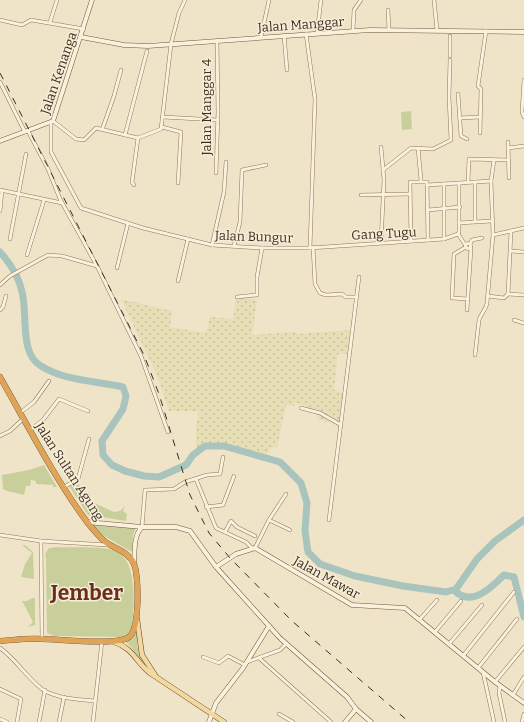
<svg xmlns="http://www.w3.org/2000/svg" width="524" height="722" viewBox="0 0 524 722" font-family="Bitter,serif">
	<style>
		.farmland { fill: url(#farmland-dots) }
		.green { fill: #c9cf9b }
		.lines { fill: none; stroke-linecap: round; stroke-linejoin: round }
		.river { stroke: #a9c4bc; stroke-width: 7 }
		.street-casing { stroke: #8d765c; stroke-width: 4 }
		.secondary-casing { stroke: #6f573f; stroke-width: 5 }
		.primary-casing { stroke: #5b4430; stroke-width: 5.5 }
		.highway-casing { stroke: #5b4430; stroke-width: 6 }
		.street { stroke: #faf1dc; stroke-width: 3 }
		.secondary { stroke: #faf1dc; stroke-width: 4 }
		.primary { stroke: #f3d9a0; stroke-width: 4.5 }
		.highway { stroke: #e0a458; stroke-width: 5.5 }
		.rail { stroke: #3d2e20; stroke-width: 1; stroke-dasharray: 7 7; stroke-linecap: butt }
		.labels { text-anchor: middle; stroke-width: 3; stroke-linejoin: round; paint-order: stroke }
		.street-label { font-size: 13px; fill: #3d2e20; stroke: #f7eed8 }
		.town-label { font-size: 21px; font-weight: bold; fill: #6b2e1e; stroke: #f7eed8 }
	</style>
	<defs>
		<pattern id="farmland-dots" width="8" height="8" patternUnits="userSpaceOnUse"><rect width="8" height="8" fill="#e6deb5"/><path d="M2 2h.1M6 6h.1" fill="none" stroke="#c6bf9b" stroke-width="1.8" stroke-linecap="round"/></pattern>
	</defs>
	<rect width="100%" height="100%" fill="#f0e4c8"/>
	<polygon class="farmland" points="236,297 257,300 252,335 296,332 297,334 350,330 348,354 338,354 334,390 344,394 341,426 317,419 317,414 306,411 306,406 295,403 294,406 286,405 277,447 270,448 267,455 213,442 196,449 196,426 199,411 169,411 156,373 121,299 172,311 170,327 206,333 210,317 233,319"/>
	<g class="green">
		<polygon points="411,111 412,129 402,130 401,112"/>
		<polygon points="44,465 57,487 53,487 53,485 36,484 36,481 31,480 30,486 26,486 24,495 7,491 3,489 2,475 29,470"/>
		<polygon points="73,484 74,487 79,484 80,488 84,487 82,494 87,496 89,492 92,502 114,512 120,511 125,506 123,511 127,514 126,521 88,515 69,486"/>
		<polygon points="92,524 136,528 133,535 132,552 104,536"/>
		<polygon points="22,545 25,545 33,552 34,579 21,577 25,564 32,553"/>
		<path d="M 57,547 C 73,548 98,546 113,550 C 139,557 134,608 132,629 L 128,635 L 122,637 L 54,636 L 47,633 L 46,558 L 45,554 L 49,548 Z"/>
		<polygon points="32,598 35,598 35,625 28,627 33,622 22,601 27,601"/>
		<polygon points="137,628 137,645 145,668 131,647 125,641 134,636"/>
	</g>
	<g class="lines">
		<g class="river">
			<path d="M 0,252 C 10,263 19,277 22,292 C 28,313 19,354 41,366 C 65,381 96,381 123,387 L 126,396 L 123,409 L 102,441 L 103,455 L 112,465 L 125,471 L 144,476 L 159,477 L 186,465 L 193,455 L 205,446 L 224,446 L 280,462 L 301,483 L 307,503 L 305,531 L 308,552 L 320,564 L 355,576 L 403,586 L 446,592 L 456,589 L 477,559 L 495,541 L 524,520"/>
			<path d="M 454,590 C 471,608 491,588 504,575 L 514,577 L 524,617"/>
		</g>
		<g class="street-casing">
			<g id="street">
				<polyline points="434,0 437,30"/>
				<polyline points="388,10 389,30"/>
				<polyline points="0,20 22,25 31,20 84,29"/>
				<polyline points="50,22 57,0"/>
				<polyline points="353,30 354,10 361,0"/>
				<polyline points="317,33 321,0"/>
				<polyline points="306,34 315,99 310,248"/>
				<polyline points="284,35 287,70"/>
				<polyline points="450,36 450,56"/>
				<polyline points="261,37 269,0"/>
				<polyline points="524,80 522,112 524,117"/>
				<polyline points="0,82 25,132"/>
				<polyline points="458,94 461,136 467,139"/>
				<polyline points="163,117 218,120"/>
				<polyline points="460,118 480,117"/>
				<polyline points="53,121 76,139 84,140 96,128 138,138 161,129 171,44 179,13 185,0"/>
				<polyline points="51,123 51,152 81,208 143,228 212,245 262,248 310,248 444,239 458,234 459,232 459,183"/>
				<polyline points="162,127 181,132 178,183"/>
				<polyline points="102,130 114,96 121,70"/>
				<polyline points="28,131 48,169 60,199 97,266 141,356 168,432"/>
				<polyline points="480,133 481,89 478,86 486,31"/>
				<polyline points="125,135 147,51"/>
				<polyline points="508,142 509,178"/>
				<polyline points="381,147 384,180 381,242"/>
				<polyline points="418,148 421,180"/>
				<polyline points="508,148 524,146"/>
				<polyline points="383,170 411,148 433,149 451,140 449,97 450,60"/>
				<polyline points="216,173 218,112 217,41"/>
				<polyline points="468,182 469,159 508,160"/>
				<polyline points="475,182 475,221"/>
				<polyline points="444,184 444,239"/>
				<polyline points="134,185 132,182 138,138"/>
				<polyline points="427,185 491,181"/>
				<polyline points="0,190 62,203"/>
				<polyline points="361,195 410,194"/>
				<polyline points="428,210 460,207"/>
				<polyline points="0,211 2,190"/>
				<polyline points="459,223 491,221"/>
				<polyline points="458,234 466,246"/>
				<polyline points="493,235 524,228"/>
				<polyline points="10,239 26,154"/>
				<polyline points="411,241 410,182 427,182 428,240"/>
				<circle cx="468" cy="246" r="2.5"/>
				<polyline points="470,244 472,240 482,238"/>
				<polyline points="212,245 224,192 226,162"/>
				<polyline points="234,246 240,222 242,170 266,165"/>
				<polyline points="313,247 315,284 320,293 326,295 342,294 346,297 356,297"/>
				<polyline points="466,247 454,254 452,298 468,299"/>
				<polyline points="511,251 524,252"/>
				<polyline points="27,255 44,200"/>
				<polyline points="117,268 128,223"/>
				<polyline points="178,281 188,239"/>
				<polyline points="0,285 10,276 48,255 62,256 97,266"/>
				<polyline points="508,294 524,295"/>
				<polyline points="488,296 504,298 508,294 511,231"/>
				<polyline points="237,297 257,295 257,277 262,248"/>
				<polyline points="0,310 3,307 6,296"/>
				<polyline points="467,310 471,248"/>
				<polyline points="514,320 524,323"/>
				<path d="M 475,355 L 479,320 C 481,313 486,310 487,303 L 493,235 L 491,181 L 494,160"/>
				<polyline points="301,408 320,413 341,425"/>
				<polyline points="20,413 34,402 49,381"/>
				<polyline points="30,430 43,420 59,399 88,411"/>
				<polyline points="0,436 10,431 23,419"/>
				<polyline points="196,479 216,528 246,542 252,548"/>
				<polyline points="64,487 78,479 89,439"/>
				<polyline points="206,507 223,505 234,476"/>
				<polyline points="269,520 290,530"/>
				<polyline points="329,520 359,277"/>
				<polyline points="142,527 145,490 174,489 185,482 207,475 220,474 223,457"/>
				<polyline points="225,532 231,521 237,527 255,536"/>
				<polyline points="0,535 41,541 108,545"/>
				<polyline points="41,541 42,639"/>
				<polyline points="255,548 269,520 286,494"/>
				<polyline points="420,619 437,600"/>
				<polyline points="435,632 461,601"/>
				<polyline points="449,644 482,605"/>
				<path d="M 0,648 C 16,659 31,683 45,691 C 60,699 78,699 94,701"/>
				<polyline points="463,656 514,592"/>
				<polyline points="203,657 219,663 228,656 245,665"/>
				<polyline points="259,658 331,722"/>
				<polyline points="247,662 280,650 286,644"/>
				<polyline points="478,668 517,619"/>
				<polyline points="483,672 494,722"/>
				<polyline points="495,682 524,647"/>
				<polyline points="500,686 499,693 505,722"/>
				<polyline points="0,689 21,699 17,722"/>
				<polyline points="513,695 524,677"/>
				<polyline points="279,714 293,722"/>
				<polyline points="0,719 7,722"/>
				<polyline points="39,722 45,690"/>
				<polyline points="59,722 64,697"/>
				<polyline points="93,722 102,641"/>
				<polyline points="522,722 524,714"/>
			</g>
		</g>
		<g class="secondary-casing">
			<g id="secondary">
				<polyline points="81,37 124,45 148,46 370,30 524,32"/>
				<polyline points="0,141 53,121 92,0"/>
				<polyline points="87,522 142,527 176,527 190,531 216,567 279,637"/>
				<path d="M 134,564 C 135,552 133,536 142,527"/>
				<polyline points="216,567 236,554 255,548 352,605 405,608 495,682 524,703"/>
				<polyline points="281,639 347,697 356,709 371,722"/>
				<polyline points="209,722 216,703 243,668 269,626"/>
				<polyline points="345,722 356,709"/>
			</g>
		</g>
		<g class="primary-casing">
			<g id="primary">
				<polyline points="137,619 142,655 155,675"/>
				<path d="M 114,642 C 133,648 136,662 150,673 L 224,722"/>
			</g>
		</g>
		<g class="highway-casing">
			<path id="highway" d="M 0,377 C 28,426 54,477 87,522 C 92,528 98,535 103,540 C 113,549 128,550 134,564 C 139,575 140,629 129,637 C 117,646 59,639 42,639 C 28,638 14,640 0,641"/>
		</g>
		<use href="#street" class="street"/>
		<use href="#secondary" class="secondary"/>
		<use href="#primary" class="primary"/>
		<use href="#highway" class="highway"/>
		<polyline class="rail" points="0,73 144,355 159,394 190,495 209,533 230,558 292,621 409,722"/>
	</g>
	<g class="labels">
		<g class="street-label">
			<text transform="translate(301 24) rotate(-4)" y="5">Jalan Manggar</text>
			<text transform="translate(58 73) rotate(-71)" y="5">Jalan Kenanga</text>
			<text transform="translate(206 107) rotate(-90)" y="5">Jalan Manggar 4</text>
			<text transform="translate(384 233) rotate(-3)" y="5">Gang Tugu</text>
			<text transform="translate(254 236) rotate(2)" y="5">Jalan Bungur</text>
			<text transform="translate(70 471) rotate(57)" y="5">Jalan Sultan Agung</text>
			<text transform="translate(327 577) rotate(29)" y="5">Jalan Mawar</text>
		</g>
		<g class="town-label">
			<text x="87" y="600">Jember</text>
		</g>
	</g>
</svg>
